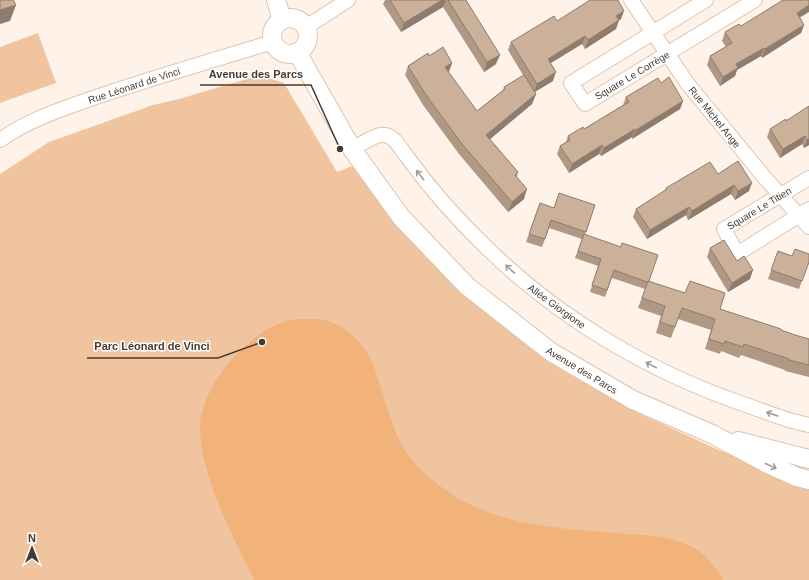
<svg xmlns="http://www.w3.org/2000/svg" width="809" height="580" viewBox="0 0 809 580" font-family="Arial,sans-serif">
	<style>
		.green { fill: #efc49f }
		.water { fill: #f2b37b }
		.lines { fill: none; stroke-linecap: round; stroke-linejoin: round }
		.minor-casing { stroke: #dec2ab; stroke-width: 16 }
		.tertiary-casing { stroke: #dec2ab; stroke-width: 20 }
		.minor { stroke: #fff; stroke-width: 14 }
		.tertiary { stroke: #fff; stroke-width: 18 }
		.wall { fill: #af9884 }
		.shaded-wall { fill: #8f7c6c }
		.building { fill: #ccb19a; stroke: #8f7c6c }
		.oneway { stroke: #a29c98 }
		.labels { text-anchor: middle; stroke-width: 3; stroke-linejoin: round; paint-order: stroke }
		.street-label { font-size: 10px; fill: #453a31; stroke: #fff }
		.leader { fill: none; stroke: #453a31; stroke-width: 1.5 }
		.callout-dot { fill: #453a31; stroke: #fff; stroke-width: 1.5 }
		.callout-label { font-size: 11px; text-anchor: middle; font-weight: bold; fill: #453a31; stroke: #fff; stroke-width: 3; stroke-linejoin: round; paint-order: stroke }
	</style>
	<rect width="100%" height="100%" fill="#fff3e9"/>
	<g class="green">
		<polygon points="38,33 56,83 0,103 0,47"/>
		<polygon points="260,75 284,83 337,172 352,166 418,247 489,314 560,369 636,412 721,451 809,485 809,580 0,580 0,174 49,142 153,105 179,99"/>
	</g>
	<path class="water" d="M 299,319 C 305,319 311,319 317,319 C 339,321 359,338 369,356 C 375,366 377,377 381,387 C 387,408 393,430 404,449 C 417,470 442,489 463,501 C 509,526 565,529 616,533 C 640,535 668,535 690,546 C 705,553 715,565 723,580 L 254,580 C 234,538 188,454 203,408 C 210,387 223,367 239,352 C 257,335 273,322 299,319 Z"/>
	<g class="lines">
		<g class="minor-casing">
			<g id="minor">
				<polyline points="631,0 687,83 765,178 809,227"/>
				<polyline points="706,0 571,83 585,104 755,0"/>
				<polyline points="306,27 348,0"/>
				<path d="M 0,140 C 29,119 68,107 102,95 C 159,76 216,59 273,42"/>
				<path d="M 352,149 C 360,145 377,133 385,135 C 395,136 402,151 408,158 C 431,190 457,219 485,246 C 559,319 651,373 749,406 C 769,413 788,421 809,425"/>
				<polyline points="809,178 724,229 737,254 809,209"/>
			</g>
		</g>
		<g class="tertiary-casing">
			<g id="tertiary">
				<polyline points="276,0 282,20"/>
				<circle cx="290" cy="36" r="18"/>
				<polyline points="297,52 352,149 401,217 467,286 551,352 633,400 712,434 768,464 797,477 809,480"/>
				<polyline points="738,441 809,459"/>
			</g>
		</g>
		<use href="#minor" class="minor"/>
		<use href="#tertiary" class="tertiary"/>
	</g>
	<g class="wall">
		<polygon points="385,0 466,0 496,64 484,72 443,7 401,32 383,4"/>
		<polygon points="800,18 804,25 801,33 762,58 761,56 737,70 735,76 720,86 707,65 710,56 726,47 722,41 725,32 741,26"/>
		<polygon points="621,19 619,20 616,29 585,49 582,44 551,63 553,81 535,92 536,94 532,104 490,139 518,172 517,177 524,199 508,212 459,154 423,105 405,75 408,66 429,56 452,63 448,73 477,111 503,90 504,87 523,75 508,50 511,42 557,21"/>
		<polygon points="661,83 683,101 680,109 632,139 632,137 601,156 599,154 569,173 557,154 560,146 566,142 568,136 584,129 623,105 626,97"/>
		<polygon points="809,106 809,145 804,148 802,144 780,158 767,137 770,129 786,121"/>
		<polygon points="718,174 749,191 735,200 731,194 688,220 686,215 647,239 633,217 636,209 665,191 666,188"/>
		<polygon points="540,203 554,208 595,205 585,235 649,281 720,309 795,335 809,339 809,377 785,371 785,370 741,355 739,358 721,351 720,354 705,349 711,330 678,319 671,338 656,333 661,316 638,308 645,289 612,278 605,297 590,292 598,266 575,258 582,239 549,228 542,247 526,242"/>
		<polygon points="710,248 737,261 750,279 728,292 707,257"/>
		<polygon points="778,251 809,262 799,289 768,279"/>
	</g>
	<g class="shaded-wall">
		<polygon points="442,0 446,0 443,7 401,32 404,23"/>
		<polygon points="16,5 10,21 0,24 0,10"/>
		<polygon points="809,5 809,12 794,21 797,13"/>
		<polygon points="624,11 621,19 613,24 616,16"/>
		<polygon points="619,20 616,29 585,49 588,40"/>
		<polygon points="804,25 801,33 762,58 765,49"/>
		<polygon points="585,36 582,44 544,67 548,59"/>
		<polygon points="764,48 761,56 737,70 735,76 720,86 723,77 736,64"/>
		<polygon points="500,55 496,64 484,72 487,62"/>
		<polygon points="452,63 449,72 441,77 445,67"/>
		<polygon points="556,72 553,81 534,92 537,84"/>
		<polygon points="536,94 532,104 483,145 486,135"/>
		<polygon points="683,101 680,109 632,139 636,130"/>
		<polygon points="635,129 632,137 601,156 604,148"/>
		<polygon points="805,136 802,144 780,158 783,149"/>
		<polygon points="809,139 809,145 804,148 807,140"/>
		<polygon points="602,145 599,154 569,173 572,164"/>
		<polygon points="752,183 749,191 735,200 738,191"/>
		<polygon points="734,185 731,194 688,220 692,211"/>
		<polygon points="527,189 524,199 508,212 512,202"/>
		<polygon points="689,207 686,215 647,239 650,230"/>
		<polygon points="753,270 750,279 728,292 732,283"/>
	</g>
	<g class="building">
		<polygon points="0,0 13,0 16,5 0,10"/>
		<polygon points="390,0 442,0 404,23"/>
		<polygon points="448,0 466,0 500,55 487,62"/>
		<polygon points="590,0 618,0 624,11 616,16 619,20 588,40 585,36 548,59 556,72 537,84 511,42 554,16 557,21"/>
		<polygon points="783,0 809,0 809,5 797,13 804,25 765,49 764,48 736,64 738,68 723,77 710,56 732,43 725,32 739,24 741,26"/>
		<polygon points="443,47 452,63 445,67 477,111 505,89 504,87 524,75 536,94 486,135 518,172 515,175 527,189 512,202 462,144 426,95 408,66 428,53 429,56"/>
		<polygon points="669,77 683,101 636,130 635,129 604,148 602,145 572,164 560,146 570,140 568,136 583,127 584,129 629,102 626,97 658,78 661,83"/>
		<polygon points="809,106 809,139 807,140 805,136 783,149 770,129 786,119 786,121"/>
		<polygon points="738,161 752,183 738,191 734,185 692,211 689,207 650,230 636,209 667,189 666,188 710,162 718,174"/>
		<polygon points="559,193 595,205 586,232 551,220 545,239 529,234 540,203 554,208"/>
		<polygon points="584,234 621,247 622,243 658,255 649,281 648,281 647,282 614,270 607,290 592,285 601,259 578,251"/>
		<polygon points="724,240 737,261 744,256 753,270 732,283 710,248"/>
		<polygon points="795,249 809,254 809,262 802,281 771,270 778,251 792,256"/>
		<polygon points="648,281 685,293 690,281 725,293 720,309 781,329 781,330 795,335 809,339 809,365 789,360 789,359 744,344 743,347 725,341 724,344 709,339 715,319 682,308 675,327 660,322 665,306 642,298"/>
	</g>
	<defs><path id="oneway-shaft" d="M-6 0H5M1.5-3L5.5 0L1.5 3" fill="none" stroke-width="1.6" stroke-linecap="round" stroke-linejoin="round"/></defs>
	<g class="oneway">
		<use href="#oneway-shaft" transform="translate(420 175) rotate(-128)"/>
		<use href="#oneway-shaft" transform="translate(510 269) rotate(-137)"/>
		<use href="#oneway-shaft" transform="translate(651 365) rotate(-152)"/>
		<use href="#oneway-shaft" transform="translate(772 414) rotate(-161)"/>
		<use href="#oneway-shaft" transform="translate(771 466) rotate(25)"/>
	</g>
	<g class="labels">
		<g class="street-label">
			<text transform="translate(632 75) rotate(-31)" y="4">Square Le Corrège</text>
			<text transform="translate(134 85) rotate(-18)" y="4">Rue Léonard de Vinci</text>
			<text transform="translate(715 117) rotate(51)" y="4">Rue Michel Ange</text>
			<text transform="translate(759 208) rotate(-31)" y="4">Square Le Titien</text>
			<text transform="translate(557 306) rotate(36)" y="4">Allée Giorgione</text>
			<text transform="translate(582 370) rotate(31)" y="4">Avenue des Parcs</text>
		</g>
	</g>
	<path class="leader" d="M340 149L311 85H200M262 342L218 358H87"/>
	<g class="callout-dot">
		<circle cx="340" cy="149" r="4"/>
		<circle cx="262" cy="342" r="4"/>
	</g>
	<g class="callout-label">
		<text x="256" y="78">Avenue des Parcs</text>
		<text x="152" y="350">Parc Léonard de Vinci</text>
	</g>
	<g transform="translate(32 548)" stroke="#ffffff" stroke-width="3" paint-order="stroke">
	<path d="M0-3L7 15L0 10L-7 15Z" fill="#453a31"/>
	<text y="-6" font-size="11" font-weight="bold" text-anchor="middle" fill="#453a31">N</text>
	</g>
</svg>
